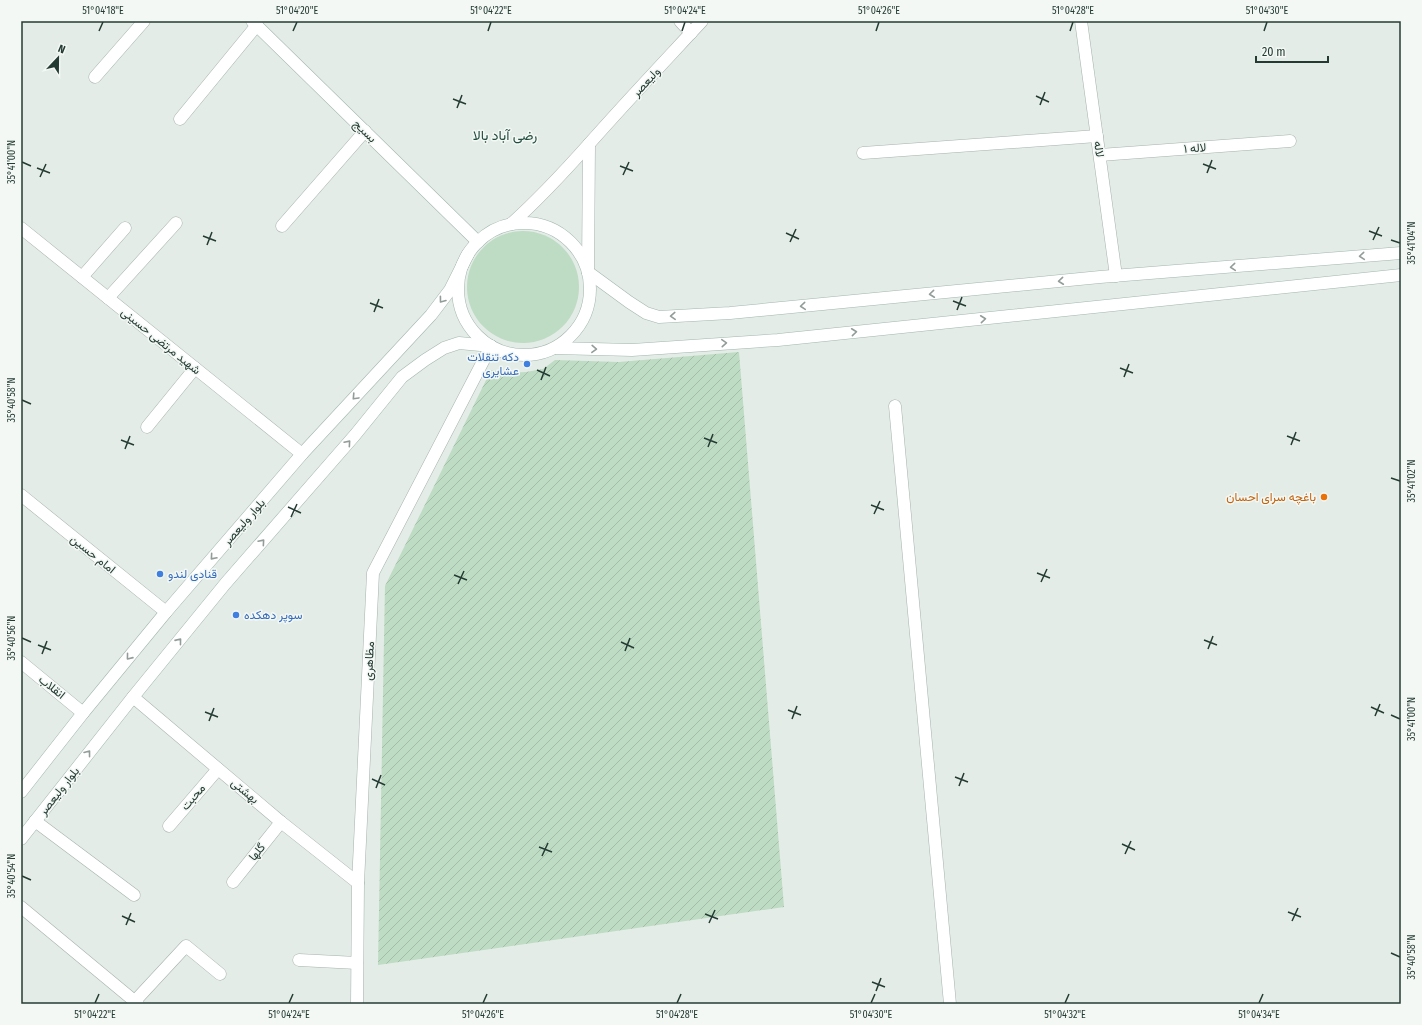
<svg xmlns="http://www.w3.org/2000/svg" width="1422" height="1025" viewBox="0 0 1422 1025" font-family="'Fira Sans Condensed',Vazirmatn,sans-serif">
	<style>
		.grass { fill: #bedbc3 }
		.garden { fill: url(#garden-furrows) }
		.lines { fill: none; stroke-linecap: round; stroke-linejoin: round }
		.street-casing { stroke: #a6b3ad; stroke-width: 13 }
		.secondary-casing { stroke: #a3b6ae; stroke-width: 13 }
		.street { stroke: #fff; stroke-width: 12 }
		.secondary { stroke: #fff; stroke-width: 12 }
		.oneway { stroke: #929d99 }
		.ticks { fill: none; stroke: #243b33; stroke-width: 1.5 }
		.shop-dot { fill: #3f7fe0; stroke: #f3f8f5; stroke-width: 1.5 }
		.food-dot { fill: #e8710a; stroke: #f3f8f5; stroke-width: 1.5 }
		.labels { text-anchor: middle; stroke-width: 3; stroke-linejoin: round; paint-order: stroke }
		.street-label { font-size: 12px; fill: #243b33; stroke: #f3f8f5 }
		.shop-label { font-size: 12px; fill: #366cbe; stroke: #f3f8f5; text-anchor: start }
		.food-label { font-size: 12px; fill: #c56008; stroke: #f3f8f5; text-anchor: end }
		.quarter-label { font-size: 14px; fill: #224c3e; stroke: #f3f8f5 }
		.neatline { fill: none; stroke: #243b33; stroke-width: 1.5 }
		.ticks-label { font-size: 10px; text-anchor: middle; fill: #243b33 }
	</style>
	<defs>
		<pattern id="garden-furrows" width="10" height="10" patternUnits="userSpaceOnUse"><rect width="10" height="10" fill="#bedbc3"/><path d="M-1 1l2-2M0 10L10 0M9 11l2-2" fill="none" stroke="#a3bda8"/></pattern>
	</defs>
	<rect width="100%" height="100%" fill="#e3ece7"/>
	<circle class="grass" cx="523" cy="287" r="56"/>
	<polygon class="garden" points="739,352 784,907 378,965 385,586 491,370 508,373 526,372 543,369 555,360 619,362"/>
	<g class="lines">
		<g class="street-casing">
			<g id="street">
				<polyline points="680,21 691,33"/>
				<polyline points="1081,21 1116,276"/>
				<polyline points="95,77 144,21"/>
				<polyline points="180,119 257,25"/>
				<polyline points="863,153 1097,136"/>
				<polyline points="1100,155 1290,141"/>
				<path d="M 511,224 C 539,199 564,172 589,144 C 626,102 664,62 702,21"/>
				<polyline points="282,226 365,131"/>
				<polyline points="21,228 302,454"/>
				<polyline points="588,272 589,144"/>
				<polyline points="82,277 125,228"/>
				<polyline points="108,298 176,223"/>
				<polyline points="895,406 950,1004"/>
				<polyline points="147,427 195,368"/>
				<polyline points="21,495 166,612"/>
				<polyline points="21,662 83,713"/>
				<polyline points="133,697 281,822 358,883"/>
				<polyline points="35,821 134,895"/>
				<polyline points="169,826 218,769"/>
				<polyline points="233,882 281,822"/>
				<polyline points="21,907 138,1004"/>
				<polyline points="299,960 357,963"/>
				<polyline points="135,1001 186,946 220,974"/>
				<polyline points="357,1004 358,883 373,573 491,346"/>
			</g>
		</g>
		<g class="secondary-casing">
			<g id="secondary">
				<polyline points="252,21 478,242"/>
				<circle cx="524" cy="289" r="66"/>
				<polyline points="588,272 629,302 646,313 659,317 730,313 1100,277 1401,253"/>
				<polyline points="555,348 632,350 778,340 1401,275"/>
				<polyline points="21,792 83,713 166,612 302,454 431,315 450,290 468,254"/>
				<polyline points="21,839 133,697 225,584 355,435 402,377 425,360 444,348 459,343 491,346"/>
			</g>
		</g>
		<use href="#street" class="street"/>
		<use href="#secondary" class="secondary"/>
	</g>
	<defs><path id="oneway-chevron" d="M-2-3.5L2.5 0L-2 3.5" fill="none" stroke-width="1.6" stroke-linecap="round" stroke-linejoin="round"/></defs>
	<g class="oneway">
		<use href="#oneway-chevron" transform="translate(1362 256) rotate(175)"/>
		<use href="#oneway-chevron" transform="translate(1233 267) rotate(175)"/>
		<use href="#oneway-chevron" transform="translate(1061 281) rotate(174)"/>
		<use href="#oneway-chevron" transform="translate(932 294) rotate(174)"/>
		<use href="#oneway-chevron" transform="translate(442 300) rotate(127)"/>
		<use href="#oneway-chevron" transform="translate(803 306) rotate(175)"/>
		<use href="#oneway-chevron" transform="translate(673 316) rotate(177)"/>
		<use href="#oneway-chevron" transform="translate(983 319) rotate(-6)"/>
		<use href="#oneway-chevron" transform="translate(854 332) rotate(-6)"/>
		<use href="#oneway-chevron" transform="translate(724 343) rotate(-4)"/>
		<use href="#oneway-chevron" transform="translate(594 349) rotate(2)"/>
		<use href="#oneway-chevron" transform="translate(355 397) rotate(133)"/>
		<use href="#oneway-chevron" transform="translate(348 443) rotate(-49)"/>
		<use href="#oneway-chevron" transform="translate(262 542) rotate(-49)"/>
		<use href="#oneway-chevron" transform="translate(213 557) rotate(131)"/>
		<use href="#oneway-chevron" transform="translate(179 641) rotate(-51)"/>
		<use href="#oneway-chevron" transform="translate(129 657) rotate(129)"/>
		<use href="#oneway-chevron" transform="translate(88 753) rotate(-52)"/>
	</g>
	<path class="ticks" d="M 99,31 L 103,22M 293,31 L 297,22M 488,31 L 491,22M 682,31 L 685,22M 876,31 L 879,22M 1070,31 L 1073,22M 1264,31 L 1267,22M 1036,96 L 1049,102M 453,99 L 466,104M 1040,105 L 1045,92M 457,108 L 462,95M 22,162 L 31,166M 1203,164 L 1216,169M 620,166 L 633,171M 37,168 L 50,173M 1207,173 L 1212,160M 623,175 L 629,162M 40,177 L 46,164M 1369,231 L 1382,236M 786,233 L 799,239M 203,236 L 216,241M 1373,240 L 1379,227M 1391,240 L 1400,243M 790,242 L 796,229M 207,245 L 212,232M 953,301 L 966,306M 370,303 L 383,308M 957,310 L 962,297M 374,312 L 379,299M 1120,368 L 1133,373M 537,370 L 550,376M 1124,377 L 1129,364M 541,380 L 546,367M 22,400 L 31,404M 1287,436 L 1300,441M 704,438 L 717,443M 121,440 L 134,445M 1291,445 L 1296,432M 708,447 L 713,434M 125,449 L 130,436M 1391,478 L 1400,481M 871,505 L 884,510M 288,507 L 301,513M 874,514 L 880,501M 291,517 L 297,504M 1037,573 L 1050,578M 454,575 L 467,580M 1041,582 L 1047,569M 458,584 L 464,571M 22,638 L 31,642M 1204,640 L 1217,645M 621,642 L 634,648M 38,645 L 51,650M 1208,649 L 1213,636M 625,651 L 630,638M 42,654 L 47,641M 1371,707 L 1384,713M 788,710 L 801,715M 205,712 L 218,717M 1391,715 L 1400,719M 1375,716 L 1380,704M 792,719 L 797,706M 209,721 L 214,708M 955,777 L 968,782M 372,779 L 385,785M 959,786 L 964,773M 376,788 L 381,775M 1122,844 L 1135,850M 539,847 L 552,852M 1125,854 L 1131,841M 542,856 L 548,843M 22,876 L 31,880M 1288,912 L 1301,917M 705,914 L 718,919M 122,916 L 135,922M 1292,921 L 1298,908M 709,923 L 715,910M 126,925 L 131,913M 1391,953 L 1400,957M 872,982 L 885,987M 876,991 L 881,978M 95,1003 L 99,994M 289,1003 L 293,994M 483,1003 L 487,994M 677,1003 L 681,994M 871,1003 L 875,994M 1065,1003 L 1069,994M 1259,1003 L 1263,994"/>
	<g class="shop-dot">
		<circle cx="527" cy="364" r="4"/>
		<circle cx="160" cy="574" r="4"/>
		<circle cx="236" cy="615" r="4"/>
	</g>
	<circle class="food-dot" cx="1324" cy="497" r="4"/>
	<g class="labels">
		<g class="street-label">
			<text transform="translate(646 82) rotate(-47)" y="4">ولیعصر</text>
			<text transform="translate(365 131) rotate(44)" y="4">بسیج</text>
			<text transform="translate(1195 148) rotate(-4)" y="4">لاله ۱</text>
			<text transform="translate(1099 149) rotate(82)" y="4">لاله</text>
			<text transform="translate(161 341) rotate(39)" y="4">شهید مرتضی حسینی</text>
			<text transform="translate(244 522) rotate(-49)" y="4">بلوار ولیعصر</text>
			<text transform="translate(93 554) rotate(39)" y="4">امام حسین</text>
			<text transform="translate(369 661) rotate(-87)" y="4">مظاهری</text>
			<text transform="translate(52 687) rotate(39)" y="4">انقلاب</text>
			<text transform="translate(59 791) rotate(-52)" y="4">بلوار ولیعصر</text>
			<text transform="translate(245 791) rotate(40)" y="4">بهشتی</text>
			<text transform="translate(193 797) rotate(-49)" y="4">محبت</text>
			<text transform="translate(257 852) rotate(-51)" y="4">گلها</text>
		</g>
		<g class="shop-label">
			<text x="519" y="361" text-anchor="end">دکه تنقلات<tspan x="519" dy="14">عشایری</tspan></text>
			<text x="168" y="578">قنادی لندو</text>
			<text x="244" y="619">سوپر دهکده</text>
		</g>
		<g class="food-label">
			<text x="1316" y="501">باغچه سرای احسان</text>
		</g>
		<g class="quarter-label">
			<text x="505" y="140">رضی آباد بالا</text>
		</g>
	</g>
	<rect width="1422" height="1025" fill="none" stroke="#f3f8f5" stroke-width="44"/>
	<g transform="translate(58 58) rotate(22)" stroke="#f3f8f5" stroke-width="3" paint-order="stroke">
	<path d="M0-3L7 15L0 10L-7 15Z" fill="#243b33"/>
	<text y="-6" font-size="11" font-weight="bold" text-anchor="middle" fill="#243b33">N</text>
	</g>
	<path d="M1256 56v6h72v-6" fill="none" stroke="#243b33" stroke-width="2"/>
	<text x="1262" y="56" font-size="12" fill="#243b33" stroke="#f3f8f5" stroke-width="3" paint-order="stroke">20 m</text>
	<rect x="22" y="22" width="1378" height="981" class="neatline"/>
	<g class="ticks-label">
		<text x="103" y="14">51°04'18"E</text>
		<text x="297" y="14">51°04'20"E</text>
		<text x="491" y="14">51°04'22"E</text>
		<text x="685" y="14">51°04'24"E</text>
		<text x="879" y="14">51°04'26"E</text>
		<text x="1073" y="14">51°04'28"E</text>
		<text x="1267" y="14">51°04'30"E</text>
		<text transform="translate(11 162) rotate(-90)" y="4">35°41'00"N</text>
		<text transform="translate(1411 243) rotate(-90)" y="4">35°41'04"N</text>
		<text transform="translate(11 400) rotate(-90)" y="4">35°40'58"N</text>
		<text transform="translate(1411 481) rotate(-90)" y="4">35°41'02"N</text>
		<text transform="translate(11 638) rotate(-90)" y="4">35°40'56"N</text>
		<text transform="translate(1411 719) rotate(-90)" y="4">35°41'00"N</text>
		<text transform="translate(11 876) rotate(-90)" y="4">35°40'54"N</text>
		<text transform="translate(1411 957) rotate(-90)" y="4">35°40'58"N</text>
		<text x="95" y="1018">51°04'22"E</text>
		<text x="289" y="1018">51°04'24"E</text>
		<text x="483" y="1018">51°04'26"E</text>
		<text x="677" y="1018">51°04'28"E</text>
		<text x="871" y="1018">51°04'30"E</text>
		<text x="1065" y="1018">51°04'32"E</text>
		<text x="1259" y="1018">51°04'34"E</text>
	</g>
</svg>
